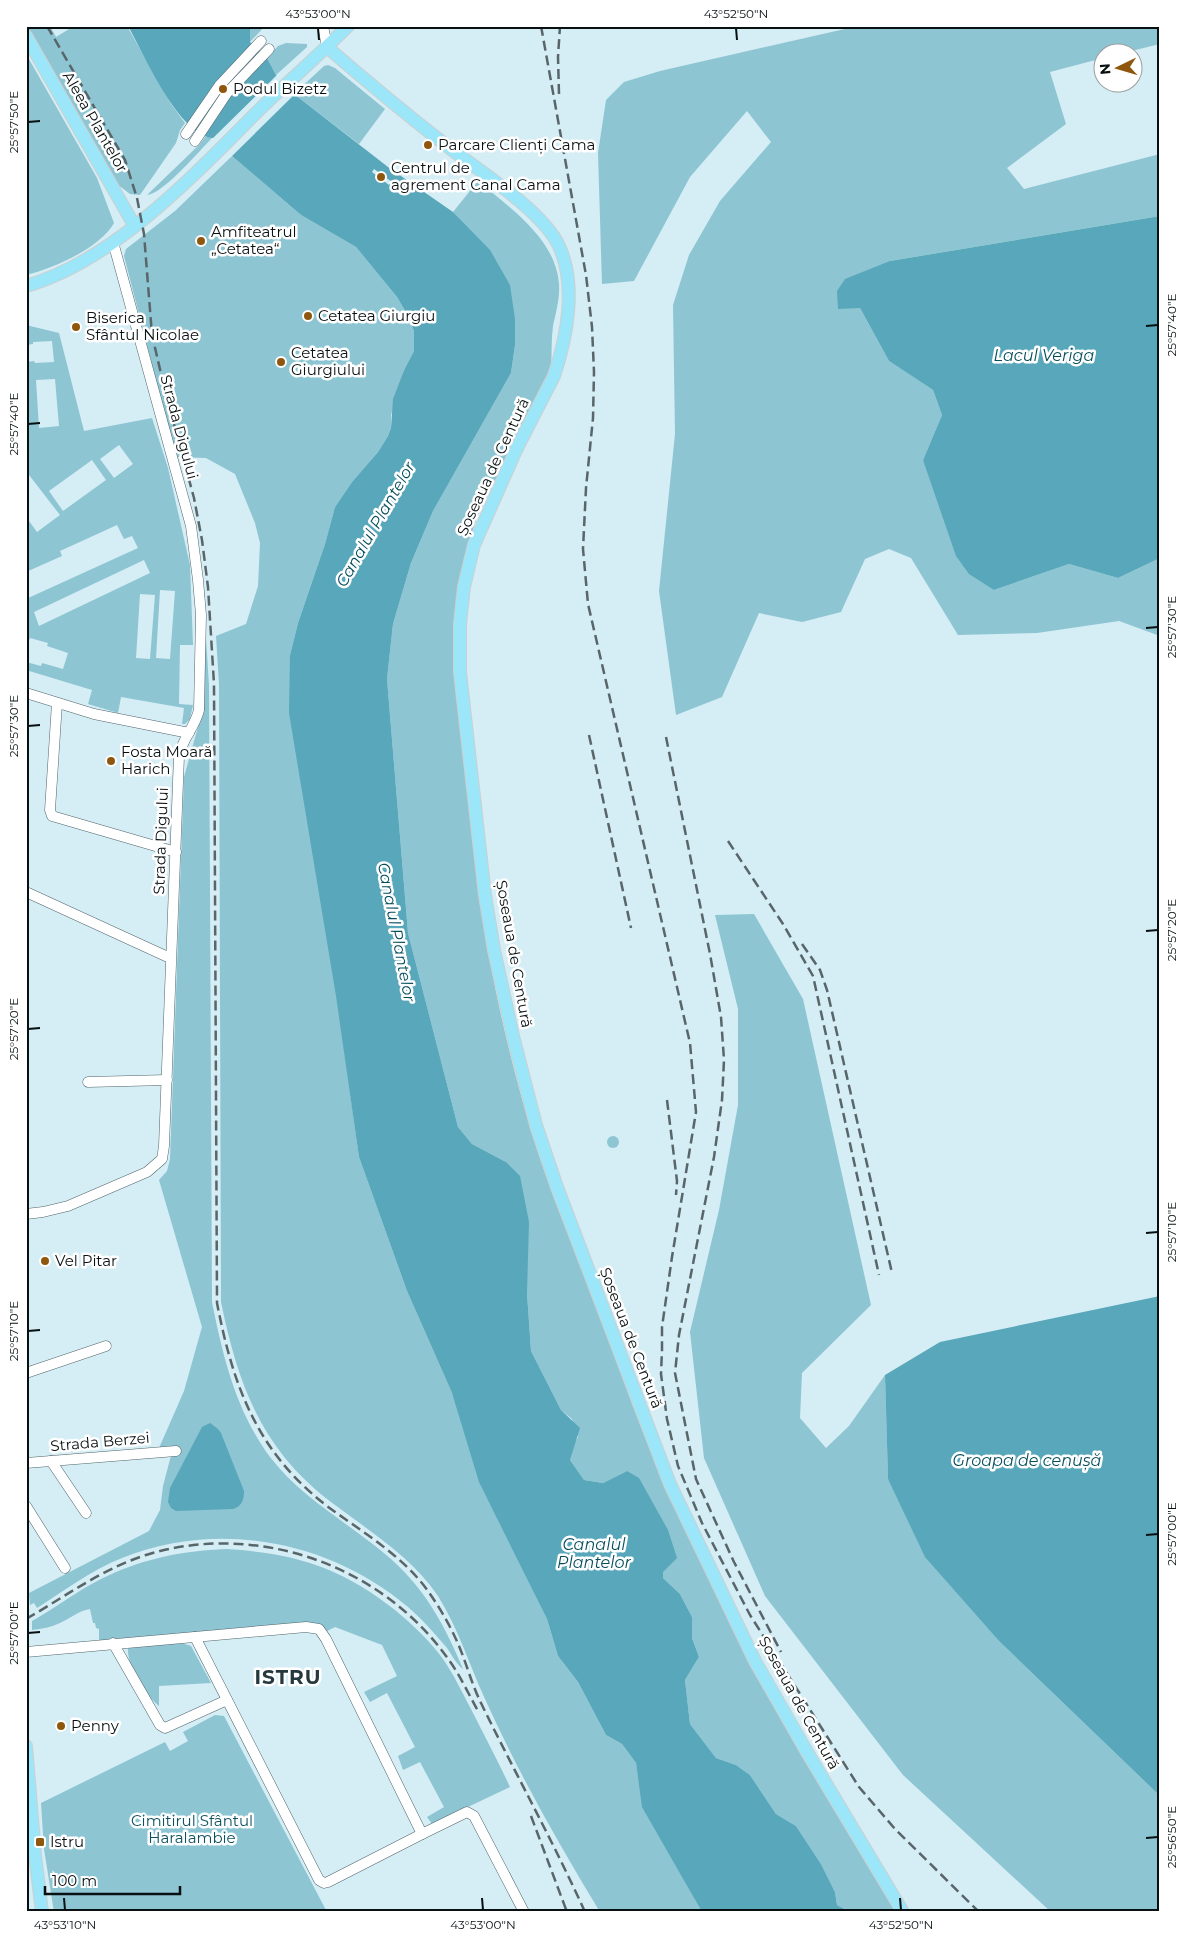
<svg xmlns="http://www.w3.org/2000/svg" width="1186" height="1938" viewBox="0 0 1186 1938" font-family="Montserrat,sans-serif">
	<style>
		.green { fill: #8dc5d3; fill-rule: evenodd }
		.water { fill: #59a7ba }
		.pier { fill: #d5edf4 }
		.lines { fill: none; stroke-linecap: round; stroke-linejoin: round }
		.minor-casing { stroke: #50656b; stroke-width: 11 }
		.major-casing { stroke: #cecfd0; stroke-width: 14 }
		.minor { stroke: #fff; stroke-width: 10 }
		.major { stroke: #9be6f8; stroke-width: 12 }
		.rail { stroke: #58666a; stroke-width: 2.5; stroke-dasharray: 10 5; stroke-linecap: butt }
		.ticks { fill: none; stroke: #081012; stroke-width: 2 }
		.poi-dot { fill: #8e570d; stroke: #fff; stroke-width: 2 }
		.labels { text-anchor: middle; stroke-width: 5; stroke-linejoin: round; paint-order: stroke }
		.poi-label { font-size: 15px; fill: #081012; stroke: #fff; text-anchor: start }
		.street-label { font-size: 15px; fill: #081012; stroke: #fff }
		.park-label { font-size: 15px; fill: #0d5160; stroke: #fff }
		.water-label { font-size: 16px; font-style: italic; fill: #064e5c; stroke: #fff }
		.district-label { font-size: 20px; font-weight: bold; letter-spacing: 1px; fill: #25383d; stroke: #fff }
		.neatline { fill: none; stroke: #081012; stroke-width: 2 }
		.ticks-label { font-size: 12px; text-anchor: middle; fill: #081012 }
	</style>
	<rect width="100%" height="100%" fill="#d5edf4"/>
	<g class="green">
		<polygon points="26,26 50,26 56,37 74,26 127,26 171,104 185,123 180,130 176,143 140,195 130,194 121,187 119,188"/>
		<polygon points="250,26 265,26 250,42"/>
		<polygon points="858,26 1160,26 1160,44 1127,52 1104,52 1103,58 1050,72 1066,124 1007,168 1024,189 1160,154 1160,216 890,261 860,308 889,361 933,390 942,415 923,460 994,590 1069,564 1118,578 1160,558 1160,636 1119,621 1037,633 958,635 911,558 889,549 865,559 841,612 802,622 759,613 722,697 676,715 659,591 675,434 673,305 689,255 720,201 771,142 747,111 690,177 634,281 602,284 598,153 606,100 624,82 660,71"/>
		<polygon points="286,43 307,44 307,47 276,75 267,58 278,46"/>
		<path d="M 26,54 L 97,178 L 114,223 C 101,247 53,269 26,275 Z"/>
		<polygon points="328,65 335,68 385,109 359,144 294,94 324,66"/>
		<path d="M 205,137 L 213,137 C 200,150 163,194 147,195 L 200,144 Z"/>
		<path d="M 232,156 L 301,215 L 356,247 L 397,297 L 407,314 L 414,331 L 414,351 L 405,368 L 391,415 L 391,428 L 388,436 L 378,452 L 352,482 L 335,507 L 325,544 L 298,623 L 290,655 L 359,1157 L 407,1291 L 452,1393 L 520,1563 L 547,1619 L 558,1656 L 578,1682 L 606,1735 L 622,1744 L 636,1763 L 643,1807 L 702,1912 L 600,1912 C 558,1843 518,1772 485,1699 C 469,1664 459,1630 438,1596 C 411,1556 369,1531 331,1502 C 261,1449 238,1384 221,1302 L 219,684 L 216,636 L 246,624 L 258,586 L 260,543 L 255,523 L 235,474 L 206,458 L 176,457 L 124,256 L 126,249 L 175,211 Z"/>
		<path d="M 478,181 C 510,208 556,239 559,284 C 560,298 556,312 553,326 C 551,340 552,354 551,368 L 478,515 L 467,547 L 460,580 L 481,903 C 491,981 511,1064 534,1140 C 550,1192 572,1243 592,1295 C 615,1355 635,1417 661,1475 C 727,1628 810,1770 897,1912 L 850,1912 L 837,1905 L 835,1892 L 821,1864 L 796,1826 L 776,1814 L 750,1775 L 736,1765 L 716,1758 L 690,1724 L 685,1680 L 699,1657 L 692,1638 L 692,1617 L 680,1594 L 663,1578 L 663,1572 L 627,1471 L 603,1483 L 584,1480 L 570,1460 L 573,1445 L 578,1437 L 572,1419 L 561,1410 L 531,1351 L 527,1293 L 506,1162 L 472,1144 L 458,1127 L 408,933 L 387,679 L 393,624 L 411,563 L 433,511 L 511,373 L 515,345 L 515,319 L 470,231 L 453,212 Z"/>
		<path d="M 26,325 L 59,333 L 84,431 L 152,418 L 168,468 L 190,565 L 193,645 L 180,645 L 179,704 L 193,705 L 190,719 L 185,724 L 182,724 L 184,708 L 121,697 L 118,713 L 88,704 L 92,690 L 26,670 L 26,662 L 41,666 L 42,663 L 63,669 L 68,653 L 47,646 L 48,643 L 30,638 L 29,641 L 26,640 L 26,599 L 138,548 L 132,536 L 124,539 L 117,525 L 60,551 L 62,556 L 26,572 L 26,517 L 37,532 L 60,515 L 26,471 L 26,362 L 34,361 L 35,363 L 54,362 L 52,341 L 33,342 L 33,344 L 26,345 ZM 55,379 L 59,426 L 39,428 L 36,380 ZM 119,445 L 133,464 L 114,478 L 100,459 ZM 92,460 L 106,480 L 63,511 L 49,491 ZM 144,560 L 150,573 L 39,626 L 34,612 ZM 160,590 L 175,591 L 170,659 L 156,658 ZM 140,594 L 155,595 L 150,659 L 136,658 Z"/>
		<path d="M 206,638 L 209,685 L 212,1302 C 223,1357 236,1411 270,1457 C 303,1500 351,1524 391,1559 C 426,1590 446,1628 463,1669 C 456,1664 452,1655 447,1648 C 435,1634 422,1619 408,1607 C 330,1541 218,1519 122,1558 C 92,1570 65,1590 37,1608 L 34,1603 L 30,1605 L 29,1593 L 149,1531 L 160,1510 L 163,1486 L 173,1448 L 159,1448 L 184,1391 L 202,1327 L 159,1180 L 167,1171 L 170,1159 L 184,777 L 203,709 L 204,639 Z"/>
		<polygon points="754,914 803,999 871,1305 802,1373 800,1418 826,1448 849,1426 885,1375 888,1479 1000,1642 1160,1796 1160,1912 1051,1912 903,1775 765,1596 704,1458 690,1332 719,1210 738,1105 738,1009 715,915"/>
		<circle cx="613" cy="1142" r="6"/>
		<path d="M 226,1549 C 294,1553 341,1567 395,1610 C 412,1624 430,1641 443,1659 C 454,1675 462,1692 471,1709 C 484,1735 498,1761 510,1787 L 432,1824 L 427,1817 L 444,1807 L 420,1762 L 403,1770 L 398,1756 L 415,1747 L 387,1693 L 370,1702 L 364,1692 L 397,1676 L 382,1645 L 335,1627 L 325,1632 L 319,1629 L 99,1641 L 99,1629 L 96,1628 L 95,1623 L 93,1623 L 90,1609 C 78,1611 71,1618 60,1623 C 51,1627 42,1629 32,1630 L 32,1621 C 55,1608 77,1591 101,1579 C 141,1559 181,1551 226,1549 Z"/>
		<path d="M 182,1643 L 191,1646 L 211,1683 L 159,1686 L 159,1706 C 146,1695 127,1667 128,1649 L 129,1647 Z"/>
		<polygon points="215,1715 224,1716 327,1912 54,1912 44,1849 41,1803 165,1742 170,1751 188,1741 183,1732"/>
	</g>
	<g class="water">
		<path d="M 128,26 L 250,26 L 250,42 L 267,58 L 276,75 L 294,94 L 388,167 L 453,212 L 490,250 L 510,285 L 515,319 L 515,345 L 511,373 L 433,511 L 411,563 L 393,624 L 387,679 L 408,933 L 458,1127 L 472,1144 L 506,1162 L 520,1176 L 529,1222 L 527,1293 L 531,1351 L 561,1410 L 580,1428 L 570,1460 L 584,1480 L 603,1483 L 627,1471 L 639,1478 L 668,1530 L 677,1558 L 663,1572 L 663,1578 L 680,1594 L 692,1617 L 692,1638 L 699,1657 L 685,1680 L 690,1724 L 716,1758 L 736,1765 L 750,1775 L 776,1814 L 796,1826 L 821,1864 L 835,1892 L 837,1905 L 850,1912 L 702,1912 L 642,1807 L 636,1763 L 622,1744 L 606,1735 L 578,1682 L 558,1656 L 547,1619 L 479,1482 L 452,1393 L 407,1291 L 359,1157 L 336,996 L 289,713 L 290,655 L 298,623 L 325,544 L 335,507 L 352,482 L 378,452 L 388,436 L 391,428 L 393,399 L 405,368 L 414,351 L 414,331 L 407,314 L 397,297 L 356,247 L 301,215 L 232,156 L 213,138 C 179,136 144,54 128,26 Z"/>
		<polygon points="1160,216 1160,558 1118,578 1069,564 994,590 969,574 956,556 923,460 942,415 933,390 889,361 860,308 838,309 837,291 845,279 890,261"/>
		<polygon points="1160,1296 1160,1796 1000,1642 925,1557 888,1479 885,1375 940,1342"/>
		<path d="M 210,1423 L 218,1429 L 221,1433 L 244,1491 C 244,1500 242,1506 233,1509 L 176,1511 L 171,1508 L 168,1502 L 170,1488 L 202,1427 Z"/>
	</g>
	<g class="pier">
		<polygon points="278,74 296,93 230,158 211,140"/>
		<polygon points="374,169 392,182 389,185 372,172"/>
	</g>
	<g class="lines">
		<g class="minor-casing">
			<g id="minor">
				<polyline points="323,26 327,47"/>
				<polyline points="186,134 219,86 261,41"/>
				<polyline points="195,141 227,93 269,49"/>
				<polyline points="26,693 94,714 189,733"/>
				<polyline points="57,703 50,810 52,816 176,852"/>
				<polyline points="26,892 170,958"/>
				<polyline points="88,1082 167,1080"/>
				<path d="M 26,1214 L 43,1212 L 68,1206 L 147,1172 L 162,1159 L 164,1146 L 179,756 C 182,739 195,727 199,710 L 201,615 L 198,580 L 191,526 L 113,242"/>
				<polyline points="26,1373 106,1346"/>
				<polyline points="51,1461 86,1513"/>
				<polyline points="26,1463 176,1451"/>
				<polyline points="26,1506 65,1568"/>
				<polyline points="195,1637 319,1880 324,1883 328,1882 422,1834"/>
				<polyline points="113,1643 160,1725 165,1728 227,1700"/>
				<polyline points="26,1652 306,1627 319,1629 326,1639 422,1834 467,1812 474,1816 524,1912"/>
			</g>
		</g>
		<g class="major-casing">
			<g id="major">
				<polyline points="26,36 134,225"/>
				<path d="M 327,47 C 366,81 406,114 447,146 C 479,171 542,210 559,246 C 577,285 567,337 554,376 L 517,448 L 474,545 L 464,587 L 460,624 L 460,672 L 485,895 L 494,950 L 513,1036 L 536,1125 L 557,1187 L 670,1484 L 755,1661 L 807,1752 L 903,1912"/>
				<path d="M 26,286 C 114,261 194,175 257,112 C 287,83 319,55 348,26"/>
				<polyline points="26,1746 35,1855 42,1912"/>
			</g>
		</g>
		<use href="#minor" class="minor"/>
		<use href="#major" class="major"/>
		<g class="rail">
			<path d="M 47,26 L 125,160 L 137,198 L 144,234 L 152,335 L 166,395 L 194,498 L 202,540 L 208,587 L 214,684 L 217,1303 C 233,1386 257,1452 327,1506 C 362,1532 402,1555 428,1591 C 440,1608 451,1627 459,1646 C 467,1665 472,1685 481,1703 C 515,1773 553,1841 585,1912"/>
			<polyline points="541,26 586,275 592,327 594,372 593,418 586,488 583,549 588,604 690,1043 696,1112 672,1257 662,1327 662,1350 661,1374 667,1419 678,1466 702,1523 750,1615 859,1787 895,1829 979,1912"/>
			<polyline points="559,94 558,57 560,26"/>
			<polyline points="589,735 631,928"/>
			<polyline points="666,737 710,954 721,1017 724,1060 722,1100 714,1157 679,1335 675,1373 696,1479 734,1562 781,1652"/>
			<polyline points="728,841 783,924 813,976 879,1275"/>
			<polyline points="802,944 820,970 827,990 892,1273"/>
			<polyline points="667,1100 677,1181 676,1195"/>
			<path d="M 26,1619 C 66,1596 102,1569 146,1555 C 255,1521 379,1564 446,1656 C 459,1673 468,1693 478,1711"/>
			<polyline points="531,1816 567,1912"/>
		</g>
	</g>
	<path class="ticks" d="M 318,28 L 319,40M 736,28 L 737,40M 28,122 L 40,121M 1146,326 L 1158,325M 28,424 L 40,423M 1146,628 L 1158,627M 28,726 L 40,725M 1146,931 L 1158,930M 28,1029 L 40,1028M 1146,1233 L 1158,1232M 28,1331 L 40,1330M 1146,1535 L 1158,1534M 28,1633 L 40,1632M 1146,1838 L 1158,1837M 64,1898 L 65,1910M 482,1898 L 483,1910M 900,1898 L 901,1910"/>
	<g class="poi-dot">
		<circle cx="223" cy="89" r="5"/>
		<circle cx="428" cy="145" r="5"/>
		<circle cx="381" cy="177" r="5"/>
		<circle cx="201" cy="241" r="5"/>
		<circle cx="308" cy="316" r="5"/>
		<circle cx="76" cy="327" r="5"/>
		<circle cx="281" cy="362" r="5"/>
		<circle cx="111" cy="761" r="5"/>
		<circle cx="45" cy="1261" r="5"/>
		<circle cx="61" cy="1726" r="5"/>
		<rect x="35" y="1837" width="10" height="10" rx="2.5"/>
	</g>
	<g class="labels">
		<g class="poi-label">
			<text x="233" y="94">Podul Bizetz</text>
			<text x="438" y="150">Parcare Clienți Cama</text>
			<text x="391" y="173">Centrul de<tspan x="391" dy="17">agrement Canal Cama</tspan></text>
			<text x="211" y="237">Amfiteatrul<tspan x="211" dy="17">„Cetatea“</tspan></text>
			<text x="318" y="321">Cetatea Giurgiu</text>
			<text x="86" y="323">Biserica<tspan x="86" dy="17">Sfântul Nicolae</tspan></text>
			<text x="291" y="358">Cetatea<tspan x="291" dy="17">Giurgiului</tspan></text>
			<text x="121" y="757">Fosta Moară<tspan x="121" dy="17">Harich</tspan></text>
			<text x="55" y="1266">Vel Pitar</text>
			<text x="71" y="1731">Penny</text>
			<text x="50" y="1847">Istru</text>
		</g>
		<g class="street-label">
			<text transform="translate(95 122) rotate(60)" y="5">Aleea Plantelor</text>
			<text transform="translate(179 427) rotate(75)" y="5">Strada Digului</text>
			<text transform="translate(493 467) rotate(-65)" y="5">Șoseaua de Centură</text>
			<text transform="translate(161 841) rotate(-88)" y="5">Strada Digului</text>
			<text transform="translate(514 954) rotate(80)" y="5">Șoseaua de Centură</text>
			<text transform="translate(631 1338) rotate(69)" y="5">Șoseaua de Centură</text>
			<text transform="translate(100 1442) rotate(-5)" y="5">Strada Berzei</text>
			<text transform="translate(799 1703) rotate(61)" y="5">Șoseaua de Centură</text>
		</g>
		<g class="park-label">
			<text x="192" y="1826">Cimitirul Sfântul<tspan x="192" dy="17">Haralambie</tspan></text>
		</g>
		<g class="water-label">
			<text x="1044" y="361">Lacul Veriga</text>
			<text transform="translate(375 524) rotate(-60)" y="6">Canalul Plantelor</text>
			<text transform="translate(397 932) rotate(79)" y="6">Canalul Plantelor</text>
			<text x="1027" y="1466">Groapa de cenușă</text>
			<text x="594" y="1550">Canalul<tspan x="594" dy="18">Plantelor</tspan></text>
		</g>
		<g class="district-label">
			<text x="288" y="1684">ISTRU</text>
		</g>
	</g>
	<rect width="1186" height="1938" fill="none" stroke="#ffffff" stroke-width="55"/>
	<g transform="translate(1118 68) rotate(265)"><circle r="24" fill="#ffffff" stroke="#9c9fa0"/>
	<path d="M0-4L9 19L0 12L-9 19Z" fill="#8e570d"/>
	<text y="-8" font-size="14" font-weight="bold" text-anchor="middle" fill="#081012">N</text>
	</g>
	<path d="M45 1886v8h135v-8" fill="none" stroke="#081012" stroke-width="2.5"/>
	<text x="52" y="1886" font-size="15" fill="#081012" stroke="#ffffff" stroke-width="4" paint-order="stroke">100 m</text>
	<rect x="28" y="28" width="1130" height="1882" class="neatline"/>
	<g class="ticks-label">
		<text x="318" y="18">43°53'00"N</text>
		<text x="736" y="18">43°52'50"N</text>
		<text transform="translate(14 122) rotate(-90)" y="4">25°57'50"E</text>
		<text transform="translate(1172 325) rotate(-90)" y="4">25°57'40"E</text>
		<text transform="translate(14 424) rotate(-90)" y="4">25°57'40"E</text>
		<text transform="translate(1172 627) rotate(-90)" y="4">25°57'30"E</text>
		<text transform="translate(14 726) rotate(-90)" y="4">25°57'30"E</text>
		<text transform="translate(1172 930) rotate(-90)" y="4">25°57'20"E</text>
		<text transform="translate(14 1029) rotate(-90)" y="4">25°57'20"E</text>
		<text transform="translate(1172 1232) rotate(-90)" y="4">25°57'10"E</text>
		<text transform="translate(14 1331) rotate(-90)" y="4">25°57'10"E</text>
		<text transform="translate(1172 1534) rotate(-90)" y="4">25°57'00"E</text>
		<text transform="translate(14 1633) rotate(-90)" y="4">25°57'00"E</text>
		<text transform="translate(1172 1837) rotate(-90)" y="4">25°56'50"E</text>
		<text x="65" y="1929">43°53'10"N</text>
		<text x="483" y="1929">43°53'00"N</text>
		<text x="901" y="1929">43°52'50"N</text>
	</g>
</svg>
